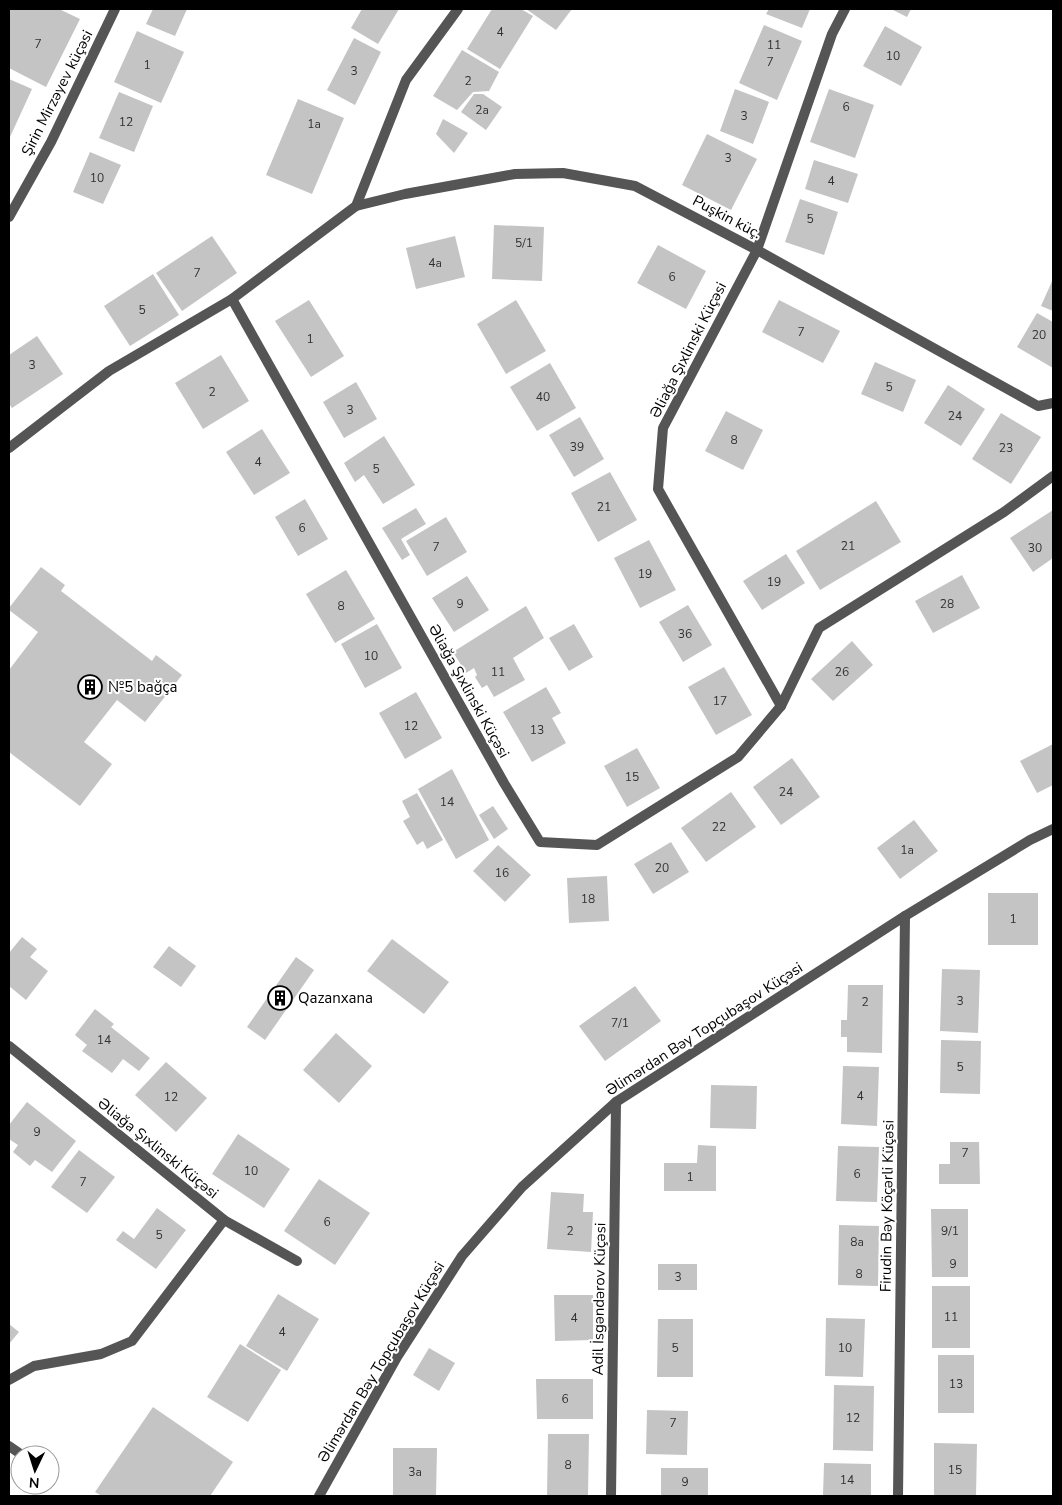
<svg xmlns="http://www.w3.org/2000/svg" width="1062" height="1505" viewBox="0 0 1062 1505" font-family="'Nunito Sans',sans-serif">
	<style>
		.building { fill: #c4c4c4 }
		.lines { fill: none; stroke-linecap: round; stroke-linejoin: round }
		.lane { stroke: #555; stroke-width: 10 }
		.street { stroke: #555; stroke-width: 10 }
		.labels { text-anchor: middle; stroke-width: 4; stroke-linejoin: round; paint-order: stroke }
		.number-label { font-size: 12px; fill: #313131 }
		.street-label { font-size: 15px; fill: #000; stroke: #fff }
		.poi-label { font-size: 15px; fill: #000; stroke: #fff; text-anchor: start }
	</style>
	<rect width="100%" height="100%" fill="#fff"/>
	<g class="building">
		<polygon points="9,9 59,9 80,19 46,87 9,68"/>
		<polygon points="153,9 187,9 175,36 146,24"/>
		<polygon points="362,9 399,9 378,44 351,28"/>
		<polygon points="492,9 521,9 533,16 500,69 467,49"/>
		<polygon points="526,9 572,9 556,30"/>
		<polygon points="769,9 810,9 802,28 766,14"/>
		<polygon points="891,9 911,9 907,17"/>
		<polygon points="764,25 802,41 777,100 739,83"/>
		<polygon points="885,26 922,47 901,86 863,66"/>
		<polygon points="137,31 184,52 161,103 114,82"/>
		<polygon points="354,38 381,52 355,105 327,90"/>
		<polygon points="462,50 499,72 489,91 473,92 457,110 433,96"/>
		<polygon points="9,79 32,89 10,137 9,136"/>
		<polygon points="735,89 769,102 753,144 720,131"/>
		<polygon points="829,89 874,105 855,158 810,142"/>
		<polygon points="119,92 153,106 134,152 99,138"/>
		<polygon points="474,94 483,94 502,107 486,130 461,112"/>
		<polygon points="298,99 344,118 312,194 266,175"/>
		<polygon points="443,119 468,133 454,153 436,134"/>
		<polygon points="707,134 757,159 731,210 682,185"/>
		<polygon points="90,152 121,165 103,204 73,192"/>
		<polygon points="814,160 858,174 848,203 805,189"/>
		<polygon points="800,199 838,212 824,255 785,242"/>
		<polygon points="494,225 544,227 542,281 492,279"/>
		<polygon points="212,236 237,273 182,311 156,273"/>
		<polygon points="455,236 465,277 416,289 406,248"/>
		<polygon points="658,245 706,271 686,309 637,283"/>
		<polygon points="153,274 179,315 130,346 104,306"/>
		<polygon points="1053,279 1053,311 1041,306"/>
		<polygon points="309,300 344,356 311,377 275,321"/>
		<polygon points="516,300 546,351 506,374 477,324"/>
		<polygon points="779,300 840,331 823,363 762,332"/>
		<polygon points="1037,313 1053,322 1053,368 1017,347"/>
		<polygon points="37,336 63,374 12,408 9,404 9,355"/>
		<polygon points="221,355 249,401 203,429 175,383"/>
		<polygon points="875,362 916,380 903,412 861,394"/>
		<polygon points="550,363 576,408 537,431 510,387"/>
		<polygon points="356,382 377,419 344,438 323,402"/>
		<polygon points="948,385 985,409 961,446 924,423"/>
		<polygon points="726,411 763,430 743,470 705,451"/>
		<polygon points="1001,413 1041,437 1011,484 972,459"/>
		<polygon points="580,417 604,459 574,477 549,435"/>
		<polygon points="262,429 290,473 254,495 226,452"/>
		<polygon points="384,436 415,485 383,504 364,475 355,482 344,463"/>
		<polygon points="610,472 637,520 598,542 571,493"/>
		<polygon points="305,499 328,539 298,556 275,517"/>
		<polygon points="876,501 901,542 820,590 796,551"/>
		<polygon points="416,508 426,524 401,539 410,555 402,560 382,528"/>
		<polygon points="1053,510 1053,558 1033,572 1010,538"/>
		<polygon points="446,517 467,552 427,576 406,541"/>
		<polygon points="649,540 676,590 640,608 614,558"/>
		<polygon points="786,554 805,583 762,610 743,581"/>
		<polygon points="41,567 65,585 61,591 152,661 156,655 182,675 145,722 117,700 84,742 112,764 80,806 9,752 9,670 38,632 9,610 9,608"/>
		<polygon points="346,570 375,619 335,643 306,594"/>
		<polygon points="962,575 980,608 933,633 915,601"/>
		<polygon points="467,576 489,610 454,632 432,598"/>
		<polygon points="688,605 712,645 683,662 659,622"/>
		<polygon points="526,606 544,638 513,658 525,680 494,697 487,685 482,688 475,677 477,675 474,668 466,673 453,652"/>
		<polygon points="377,624 402,668 365,688 341,644"/>
		<polygon points="574,624 593,657 569,671 549,638"/>
		<polygon points="852,641 873,665 833,701 811,679"/>
		<polygon points="724,667 752,715 716,735 688,687"/>
		<polygon points="546,687 561,713 552,718 566,743 532,762 503,712"/>
		<polygon points="416,692 442,738 405,759 379,713"/>
		<polygon points="1053,744 1053,785 1037,793 1020,761"/>
		<polygon points="637,748 660,788 627,807 604,766"/>
		<polygon points="792,758 820,797 781,825 753,787"/>
		<polygon points="452,769 489,840 456,859 418,789"/>
		<polygon points="731,792 756,827 706,862 681,828"/>
		<polygon points="417,793 443,840 427,849 423,841 417,845 403,821 410,817 402,801"/>
		<polygon points="493,806 508,829 494,839 479,815"/>
		<polygon points="914,820 938,851 900,879 877,848"/>
		<polygon points="671,842 689,872 653,894 634,864"/>
		<polygon points="498,845 531,875 505,902 473,871"/>
		<polygon points="607,876 609,921 569,923 567,878"/>
		<rect x="988" y="893" width="50" height="52"/>
		<polygon points="22,937 37,949 30,957 48,971 26,1000 9,986 9,953"/>
		<polygon points="392,939 449,982 424,1014 367,971"/>
		<polygon points="169,946 196,966 181,987 153,967"/>
		<polygon points="296,957 314,970 265,1040 247,1027"/>
		<polygon points="942,969 980,970 978,1033 940,1031"/>
		<polygon points="848,985 883,985 882,1053 847,1052 847,1037 841,1037 841,1020 847,1020"/>
		<polygon points="635,986 661,1021 605,1061 579,1026"/>
		<polygon points="95,1009 114,1024 111,1027 150,1058 139,1071 123,1059 112,1073 82,1051 87,1045 75,1035"/>
		<polygon points="336,1033 372,1066 339,1103 303,1070"/>
		<polygon points="941,1040 981,1041 980,1094 940,1093"/>
		<polygon points="166,1062 207,1098 176,1132 135,1095"/>
		<polygon points="843,1066 879,1067 877,1126 841,1124"/>
		<polygon points="711,1085 757,1086 756,1129 710,1128"/>
		<polygon points="27,1102 76,1141 52,1172 35,1160 30,1166 13,1152 18,1145 9,1139 9,1125"/>
		<polygon points="238,1134 290,1169 264,1208 212,1174"/>
		<polygon points="950,1142 979,1142 980,1184 939,1184 939,1164 950,1164"/>
		<polygon points="698,1145 716,1146 716,1191 664,1191 664,1163 697,1163"/>
		<polygon points="838,1146 879,1147 877,1202 836,1201"/>
		<polygon points="79,1150 115,1177 87,1213 51,1187"/>
		<polygon points="319,1179 370,1213 335,1265 284,1231"/>
		<polygon points="551,1192 584,1194 583,1212 593,1212 591,1252 547,1249"/>
		<polygon points="157,1208 186,1230 156,1269 116,1240 123,1231 134,1239"/>
		<polygon points="931,1209 968,1209 968,1277 932,1277"/>
		<polygon points="839,1225 879,1226 878,1286 838,1285"/>
		<rect x="658" y="1264" width="39" height="26"/>
		<rect x="932" y="1286" width="38" height="62"/>
		<polygon points="278,1294 319,1319 287,1371 246,1346"/>
		<polygon points="554,1295 593,1295 593,1340 555,1341"/>
		<polygon points="826,1318 865,1319 863,1377 825,1376"/>
		<polygon points="658,1319 693,1319 693,1377 657,1377"/>
		<polygon points="9,1324 19,1332 9,1344"/>
		<polygon points="240,1344 281,1370 248,1422 207,1397"/>
		<polygon points="429,1348 455,1363 439,1391 413,1375"/>
		<rect x="938" y="1355" width="36" height="58"/>
		<polygon points="536,1379 593,1379 593,1419 537,1419"/>
		<polygon points="834,1385 874,1386 873,1451 833,1450"/>
		<polygon points="153,1407 233,1462 210,1496 102,1496 95,1492"/>
		<polygon points="647,1410 688,1411 687,1455 646,1454"/>
		<polygon points="548,1434 589,1434 588,1496 547,1496"/>
		<polygon points="934,1443 977,1444 976,1496 934,1496"/>
		<polygon points="393,1448 437,1448 436,1496 393,1496"/>
		<polygon points="824,1463 871,1464 871,1496 823,1496"/>
		<rect x="661" y="1468" width="47" height="28"/>
	</g>
	<g class="lines">
		<g class="lane">
			<polyline points="9,1380 34,1366 101,1354 132,1341 224,1220"/>
			<polyline points="9,1446 22,1455"/>
		</g>
		<g class="street">
			<polyline points="356,206 405,194 515,174 563,173 635,186 757,250 1038,406 1053,403"/>
			<polyline points="9,217 51,142 115,9"/>
			<polyline points="232,299 504,783 540,842 597,845 738,757 781,706 819,628 1004,512 1053,476"/>
			<polyline points="9,448 109,371 232,299 356,206 406,80 458,9"/>
			<polyline points="781,706 658,489 663,428 757,250 832,34 845,9"/>
			<polyline points="9,1046 224,1220 297,1261"/>
			<polyline points="319,1496 397,1357 462,1256 522,1187 616,1102 905,916 1030,840 1053,829"/>
			<polyline points="611,1496 616,1102"/>
			<polyline points="898,1496 905,916"/>
		</g>
	</g>
	<defs>
		<g id="building-ring" transform="scale(1.25)"><circle r="9.5" fill="#fff" stroke="#000" stroke-width="1.5"/><path d="M-4-6H4V6H1V3H-1V6H-4ZM-2.5-4.3h1.7v1.8h-1.7ZM.8-4.3h1.7v1.8H.8ZM-2.5-1h1.7V.8h-1.7ZM.8-1h1.7V.8H.8Z" fill="#000"/></g>
	</defs>
	<g fill-rule="evenodd">
		<use href="#building-ring" x="90" y="687"/>
		<use href="#building-ring" x="280" y="998"/>
	</g>
	<g class="labels">
		<g class="number-label">
			<text x="500" y="36">4</text>
			<text x="38" y="48">7</text>
			<text x="774" y="49">11</text>
			<text x="893" y="60">10</text>
			<text x="770" y="66">7</text>
			<text x="147" y="69">1</text>
			<text x="354" y="75">3</text>
			<text x="468" y="85">2</text>
			<text x="846" y="111">6</text>
			<text x="482" y="114">2a</text>
			<text x="744" y="120">3</text>
			<text x="126" y="126">12</text>
			<text x="314" y="128">1a</text>
			<text x="728" y="162">3</text>
			<text x="97" y="182">10</text>
			<text x="831" y="185">4</text>
			<text x="810" y="223">5</text>
			<text x="524" y="247">5/1</text>
			<text x="435" y="267">4a</text>
			<text x="197" y="277">7</text>
			<text x="672" y="281">6</text>
			<text x="142" y="314">5</text>
			<text x="801" y="336">7</text>
			<text x="1039" y="339">20</text>
			<text x="310" y="343">1</text>
			<text x="32" y="369">3</text>
			<text x="889" y="391">5</text>
			<text x="212" y="396">2</text>
			<text x="543" y="401">40</text>
			<text x="350" y="414">3</text>
			<text x="955" y="420">24</text>
			<text x="734" y="444">8</text>
			<text x="577" y="451">39</text>
			<text x="1006" y="452">23</text>
			<text x="258" y="466">4</text>
			<text x="376" y="473">5</text>
			<text x="604" y="511">21</text>
			<text x="302" y="532">6</text>
			<text x="848" y="550">21</text>
			<text x="436" y="551">7</text>
			<text x="1035" y="552">30</text>
			<text x="645" y="578">19</text>
			<text x="774" y="586">19</text>
			<text x="460" y="608">9</text>
			<text x="947" y="608">28</text>
			<text x="341" y="610">8</text>
			<text x="685" y="638">36</text>
			<text x="371" y="660">10</text>
			<text x="498" y="676">11</text>
			<text x="842" y="676">26</text>
			<text x="720" y="705">17</text>
			<text x="411" y="730">12</text>
			<text x="537" y="734">13</text>
			<text x="632" y="781">15</text>
			<text x="786" y="796">24</text>
			<text x="447" y="806">14</text>
			<text x="719" y="831">22</text>
			<text x="907" y="854">1a</text>
			<text x="662" y="872">20</text>
			<text x="502" y="877">16</text>
			<text x="588" y="903">18</text>
			<text x="1013" y="923">1</text>
			<text x="960" y="1005">3</text>
			<text x="865" y="1006">2</text>
			<text x="620" y="1027">7/1</text>
			<text x="104" y="1044">14</text>
			<text x="960" y="1071">5</text>
			<text x="860" y="1100">4</text>
			<text x="171" y="1101">12</text>
			<text x="37" y="1136">9</text>
			<text x="965" y="1157">7</text>
			<text x="251" y="1175">10</text>
			<text x="857" y="1178">6</text>
			<text x="690" y="1181">1</text>
			<text x="83" y="1186">7</text>
			<text x="327" y="1226">6</text>
			<text x="570" y="1235">2</text>
			<text x="950" y="1235">9/1</text>
			<text x="159" y="1239">5</text>
			<text x="857" y="1246">8a</text>
			<text x="953" y="1268">9</text>
			<text x="859" y="1278">8</text>
			<text x="678" y="1281">3</text>
			<text x="951" y="1321">11</text>
			<text x="574" y="1322">4</text>
			<text x="282" y="1336">4</text>
			<text x="675" y="1352">5</text>
			<text x="845" y="1352">10</text>
			<text x="956" y="1388">13</text>
			<text x="565" y="1403">6</text>
			<text x="853" y="1422">12</text>
			<text x="673" y="1427">7</text>
			<text x="568" y="1469">8</text>
			<text x="955" y="1474">15</text>
			<text x="415" y="1476">3a</text>
			<text x="847" y="1484">14</text>
			<text x="685" y="1486">9</text>
		</g>
		<g class="street-label">
			<text transform="translate(57 93) rotate(-63)" y="5">Şirin Mirzəyev küçəsi</text>
			<text transform="translate(727 217) rotate(28)" y="5">Puşkin küç.</text>
			<text transform="translate(688 350) rotate(-63)" y="5">Əliağa Şıxlinski Küçəsi</text>
			<text transform="translate(469 691) rotate(61)" y="5">Əliağa Şıxlinski Küçəsi</text>
			<text transform="translate(704 1029) rotate(-33)" y="5">Əlimərdan Bəy Topçubaşov Küçəsi</text>
			<text transform="translate(158 1148) rotate(39)" y="5">Əliağa Şıxlinski Küçəsi</text>
			<text transform="translate(887 1206) rotate(-89)" y="5">Firudin Bəy Köçərli Küçəsi</text>
			<text transform="translate(599 1299) rotate(-89)" y="5">Adil İsgəndərov Küçəsi</text>
			<text transform="translate(381 1362) rotate(-59)" y="5">Əlimərdan Bəy Topçubaşov Küçəsi</text>
		</g>
		<g class="poi-label">
			<text x="108" y="692">№5 bağça</text>
			<text x="298" y="1003">Qazanxana</text>
		</g>
	</g>
	<rect width="1062" height="1505" fill="none" stroke="#000000" stroke-width="20"/>
	<g transform="translate(35 1470) rotate(184)"><circle r="24" fill="#ffffff" stroke="#999999"/>
	<path d="M0-4L9 19L0 12L-9 19Z" fill="#000000"/>
	<text y="-8" font-size="14" font-weight="bold" text-anchor="middle" fill="#000000">N</text>
	</g>
</svg>
